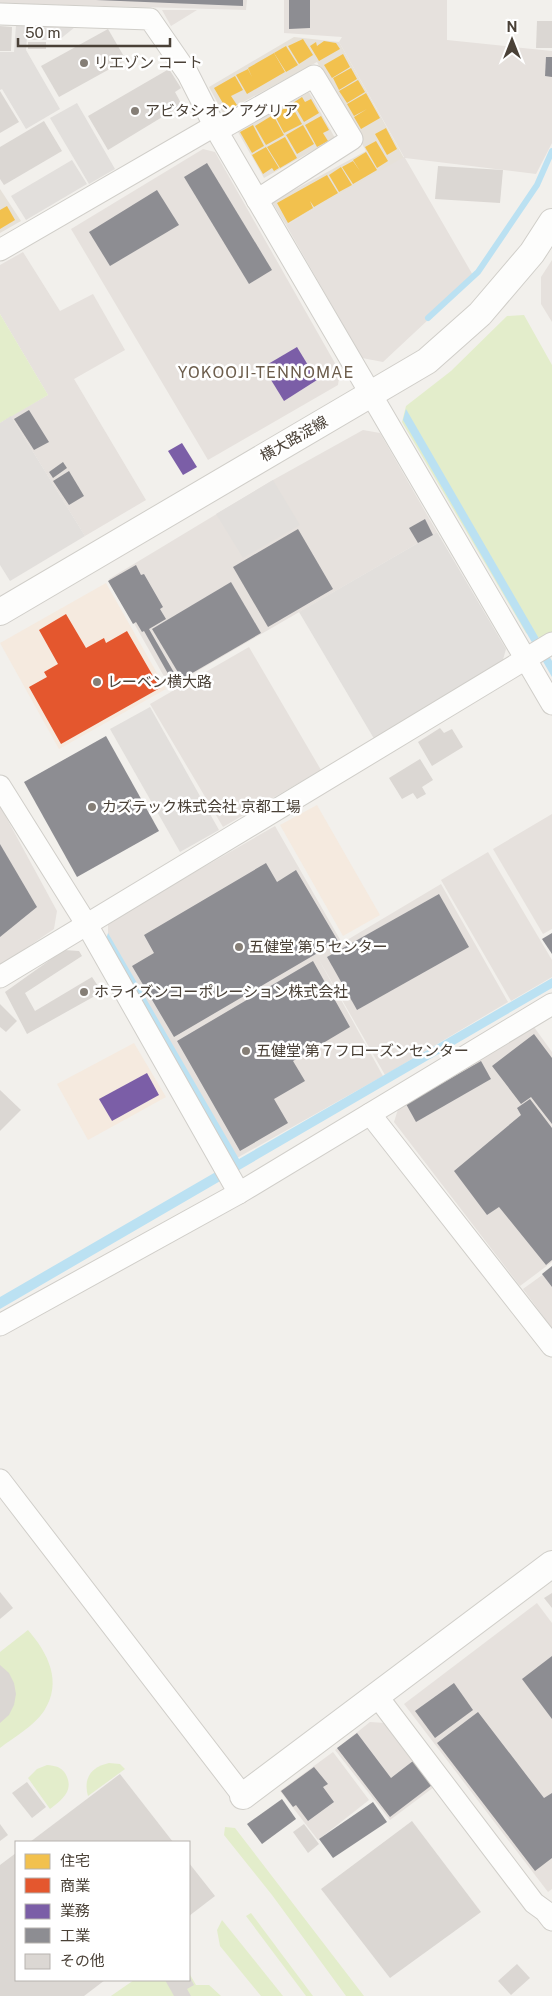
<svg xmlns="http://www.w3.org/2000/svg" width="552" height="1996" viewBox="0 0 552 1996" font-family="'Public Sans','Noto Sans JP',sans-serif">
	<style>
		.residential { fill: #e6e1d9 }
		.commercial { fill: #f5eadf }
		.industrial { fill: #e6e1dd }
		.green { fill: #e3edcb }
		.parking { fill: #e2dfdc }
		.water { fill: #bbe1f2 }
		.homes { fill: #f2c14e }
		.shops { fill: #e4572e }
		.offices { fill: #7b5ea7 }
		.industry { fill: #8d8d92 }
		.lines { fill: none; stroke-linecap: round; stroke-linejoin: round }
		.stream { stroke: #bbe1f2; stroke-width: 6 }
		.building { fill: #dbd7d3 }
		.minor-casing { stroke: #d0cec9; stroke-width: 23 }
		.tertiary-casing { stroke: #d0cec9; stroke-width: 28 }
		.minor { stroke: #fdfdfc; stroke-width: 21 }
		.tertiary { stroke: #fdfdfc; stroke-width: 26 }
		.poi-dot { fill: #857e76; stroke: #fff; stroke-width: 2 }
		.labels { text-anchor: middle; stroke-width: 5; stroke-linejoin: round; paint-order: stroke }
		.poi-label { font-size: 15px; fill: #4a4137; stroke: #fff; text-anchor: start }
		.street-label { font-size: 15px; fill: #4a4137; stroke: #fff }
		.neighbourhood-label { font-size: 16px; letter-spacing: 1px; fill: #6d5e4d; stroke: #fff }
	</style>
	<rect width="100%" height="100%" fill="#f2f0ec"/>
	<g class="residential">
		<polygon points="294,37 339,42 404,158 286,225 272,202 366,151 317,62 223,113 209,87"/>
		<polygon points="309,92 335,138 264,178 238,132"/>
		<polygon points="0,189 21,221 0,233"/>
	</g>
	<g class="commercial">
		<polygon points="106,583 166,689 59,749 0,643"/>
		<polygon points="317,805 380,915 343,936 280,825"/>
		<polygon points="134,1043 166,1097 88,1140 57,1084"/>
	</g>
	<g class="industrial">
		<polygon points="0,0 247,0 246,10 0,3"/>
		<polygon points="284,0 447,0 447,40 552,51 552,143 536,174 405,158 474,277 383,362 362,358 286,225 404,157 339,42 342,37 284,33"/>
		<polygon points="162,10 197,10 171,26"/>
		<polygon points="203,149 215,152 340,372 338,385 208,460 71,229"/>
		<polygon points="23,252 60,311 93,294 125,350 74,379 146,500 85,536 11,416 48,395 0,314 0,265"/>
		<polygon points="552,260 552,322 541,304 541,277"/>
		<polygon points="363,430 380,433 437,532 170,687 109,579 273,480"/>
		<polygon points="249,647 321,770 223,827 150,704"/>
		<polygon points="0,806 57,911 54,929 0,966"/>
		<polygon points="552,814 552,929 543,934 493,849"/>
		<polygon points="275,826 342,943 441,884 508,1002 385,1075 318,958 383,1076 237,1158 108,936 108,922"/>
		<polygon points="488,852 552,960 552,977 511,1001 441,880"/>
		<polygon points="534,1027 552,1052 552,1262 520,1286 394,1122 399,1106"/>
		<polygon points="552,1268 552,1328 523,1289"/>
		<polygon points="537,1603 552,1623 552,1889 548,1892 404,1704"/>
		<polygon points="370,1722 386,1723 434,1787 390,1820 335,1750"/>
		<polygon points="333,1752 369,1800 318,1840 280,1791"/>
	</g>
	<g class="green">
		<polygon points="0,314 48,395 0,423"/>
		<polygon points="524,315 552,365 552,633 543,639 526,633 402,422 406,406 451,371 507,316"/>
		<path d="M 28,1630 C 48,1653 63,1682 44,1711 C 34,1726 14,1737 0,1748 L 0,1652 Z"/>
		<path d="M 109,1763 L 120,1764 L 125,1769 L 88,1796 C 83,1778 91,1767 109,1763 Z"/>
		<path d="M 47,1765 C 55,1766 60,1766 65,1773 C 75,1790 63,1799 50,1809 L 28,1778 L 37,1769 Z"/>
		<polygon points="225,1827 235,1828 364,1996 346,1996 272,1895 224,1835"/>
		<polygon points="251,1913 313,1996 306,1996 246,1916"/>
		<polygon points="222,1920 283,1996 261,1996 220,1946 217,1930"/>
		<polygon points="189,1973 196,1985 209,1985 221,1996 111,1996 134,1980 189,1980"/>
	</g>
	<g class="parking">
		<polygon points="16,25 28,25 26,50 60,109 26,129 2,89 0,90 0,52 14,52"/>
		<polygon points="30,25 75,27 59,40 29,40"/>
		<polygon points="77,103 115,169 89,184 50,118"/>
		<polygon points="72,160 87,184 26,220 11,196"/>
		<polygon points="11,416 85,536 10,581 0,565 0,423"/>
		<polygon points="273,480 300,525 243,558 216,514"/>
		<polygon points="437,532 506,649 501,667 376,742 299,612"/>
		<polygon points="150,707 219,830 180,852 110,729"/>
	</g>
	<g class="water">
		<polygon points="406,409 552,661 552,677 403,420"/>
		<polygon points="108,933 239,1159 552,978 552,988 0,1309 0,1297 233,1162 105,942"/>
	</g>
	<g class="homes">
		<polygon points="303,39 313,55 299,64 288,46"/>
		<polygon points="324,41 336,43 340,49 319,61 310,46 316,42 317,46"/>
		<polygon points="286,46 298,65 286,72 274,53"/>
		<polygon points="274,53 285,72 247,94 236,75 248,69 252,77 248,68"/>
		<polygon points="343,54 350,67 332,78 324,65"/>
		<polygon points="351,68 357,79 339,90 333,78"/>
		<polygon points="235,76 243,90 231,96 237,105 227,110 214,88"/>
		<polygon points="358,80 365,92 347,103 339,91"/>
		<polygon points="366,93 380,118 361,129 354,117 367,109 354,116 347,104"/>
		<polygon points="302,97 305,102 311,99 319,113 304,122 293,103"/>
		<polygon points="291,105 302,124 284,133 274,114"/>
		<polygon points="273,115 284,135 266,145 255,126"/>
		<polygon points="321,116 329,130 323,133 328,141 317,147 305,125"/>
		<polygon points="253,125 264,146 252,153 240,132"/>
		<polygon points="303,125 314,144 297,154 286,135"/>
		<polygon points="386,128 397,149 387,155 375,134"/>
		<polygon points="285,137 297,158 280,168 267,147"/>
		<polygon points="376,141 388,161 377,168 365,147"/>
		<polygon points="266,147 279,168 274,171 272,168 263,174 252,155"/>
		<polygon points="366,152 377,170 353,184 342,167 353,161 360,171 353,160"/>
		<polygon points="341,167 352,185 339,192 329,175"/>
		<polygon points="327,175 338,193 314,207 310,201 313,208 288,223 277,203"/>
		<polygon points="7,206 15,220 0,229 0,210"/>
	</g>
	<polygon class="shops" points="66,614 86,648 104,638 106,643 127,631 160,688 61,744 29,687 47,677 44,672 58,664 39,630"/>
	<g class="offices">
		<polygon points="297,347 317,380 284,401 263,367"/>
		<polygon points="182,443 197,467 183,475 168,451"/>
		<polygon points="147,1073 159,1095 112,1121 99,1099"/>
	</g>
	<g class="industry">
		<polygon points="96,0 243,0 243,6"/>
		<polygon points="289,0 310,0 310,28 289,29"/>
		<polygon points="546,57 552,57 552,77 545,76"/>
		<polygon points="207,163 272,270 249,284 184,177"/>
		<polygon points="157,190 179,225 110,266 89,232"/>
		<polygon points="29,410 49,442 34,450 14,419"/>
		<polygon points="63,462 67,468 53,478 49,472"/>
		<polygon points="69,471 84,496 69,505 53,481"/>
		<polygon points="425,519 433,535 418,543 409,528"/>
		<polygon points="298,529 333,589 268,627 233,567"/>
		<polygon points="136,565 141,575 144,574 163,607 160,609 166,619 149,629 176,676 171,679 144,631 142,632 136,622 133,624 108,581"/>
		<polygon points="231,582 261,633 182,679 152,629"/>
		<polygon points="106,736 159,831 77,877 24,782"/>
		<polygon points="0,844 37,907 0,937"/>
		<polygon points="266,863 277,882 296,870 338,941 174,1037 132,966 154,953 144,935"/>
		<polygon points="439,894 469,947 357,1010 327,957"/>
		<polygon points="552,933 552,954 542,939"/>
		<polygon points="313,961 350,1027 293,1061 305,1081 274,1099 288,1123 240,1151 177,1041"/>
		<polygon points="534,1034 552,1058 552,1124 531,1097 521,1104 492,1066"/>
		<polygon points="481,1061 491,1079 416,1122 406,1104"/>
		<polygon points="530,1099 552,1128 552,1260 546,1265 499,1207 487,1215 454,1171 521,1115 517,1108"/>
		<polygon points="552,1266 552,1287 542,1274"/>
		<polygon points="552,1656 552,1719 522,1679"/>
		<polygon points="454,1683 473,1710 435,1738 415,1711"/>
		<polygon points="478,1712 544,1798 552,1793 552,1858 535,1871 437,1743"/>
		<polygon points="357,1733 391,1778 413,1761 432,1785 390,1817 337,1748"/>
		<polygon points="314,1767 328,1784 323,1787 334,1802 308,1821 296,1805 293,1807 281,1791"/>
		<polygon points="282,1799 296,1819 262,1844 247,1824"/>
		<polygon points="373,1802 387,1822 333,1858 319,1839"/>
	</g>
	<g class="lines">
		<polyline class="stream" points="428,318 478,272 537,185 552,151"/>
	</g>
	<g class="building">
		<polygon points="537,21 552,21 552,48 536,48"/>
		<polygon points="0,26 12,27 11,51 0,51"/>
		<polygon points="108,29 126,60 59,97 41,66"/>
		<rect x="28" y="42" width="18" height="7"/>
		<polygon points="169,69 181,88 175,92 182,105 108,150 88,116"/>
		<polygon points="0,91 19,122 0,133"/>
		<polygon points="44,121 62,151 4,185 0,179 0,147"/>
		<polygon points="438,166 503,170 500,203 435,199"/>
		<polygon points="440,728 444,733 452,729 463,747 432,766 418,742"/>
		<polygon points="420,759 433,780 422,787 426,794 417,799 413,793 402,799 389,778"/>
		<polygon points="64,950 79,951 82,956 25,993 35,1011 92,977 102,992 27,1034 5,992"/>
		<polygon points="0,1004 17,1021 6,1032 0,1027"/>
		<polygon points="0,1090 21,1110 0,1131"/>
		<polygon points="0,1592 13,1608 0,1619"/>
		<polygon points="552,1593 552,1608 544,1598"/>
		<polygon points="0,1665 9,1673 14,1683 16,1694 14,1705 9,1715 0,1723"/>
		<polygon points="120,1774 173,1842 30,1842"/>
		<polygon points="27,1782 46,1807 32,1818 12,1793"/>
		<polygon points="412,1821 481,1912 390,1978 321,1889"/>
		<polygon points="0,1824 8,1835 0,1841"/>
		<polygon points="304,1824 319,1844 308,1853 293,1832"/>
		<polygon points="16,1853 16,1980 105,1980 84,1996 0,1996 0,1865"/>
		<polygon points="189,1863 215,1896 189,1916"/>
		<polygon points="517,1964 530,1978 511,1995 498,1981"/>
		<polygon points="189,1975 194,1985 187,1989 191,1996 174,1996 165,1980 189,1980"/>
	</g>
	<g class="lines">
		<g class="minor-casing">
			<g id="minor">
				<polyline points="0,14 150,19 188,74 217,131 552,704"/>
				<polyline points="217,131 314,76 352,139 257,200"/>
				<polyline points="0,250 214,126"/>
				<polyline points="0,786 87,925 239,1193"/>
				<polyline points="0,977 552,643"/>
				<polyline points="370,1114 552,1346"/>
				<polyline points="0,1325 239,1193 552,1004"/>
				<polyline points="0,1480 243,1796"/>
				<polyline points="377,1696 534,1903 545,1911 552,1920"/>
			</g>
		</g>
		<g class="tertiary-casing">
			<g id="tertiary">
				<polyline points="0,612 427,361 480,314 532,253 552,222"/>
				<polyline points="243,1796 552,1564"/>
			</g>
		</g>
		<use href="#minor" class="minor"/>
		<use href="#tertiary" class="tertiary"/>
	</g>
	<g class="poi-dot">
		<circle cx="84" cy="63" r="5"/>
		<circle cx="135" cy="111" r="5"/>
		<circle cx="97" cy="682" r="5"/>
		<circle cx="92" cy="807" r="5"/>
		<circle cx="239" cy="947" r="5"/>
		<circle cx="84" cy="992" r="5"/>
		<circle cx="246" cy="1051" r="5"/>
	</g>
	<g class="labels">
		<g class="poi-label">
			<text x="94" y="68">リエゾン コート</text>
			<text x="145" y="116">アビタシオン アグリア</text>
			<text x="107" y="687">レーベン横大路</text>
			<text x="102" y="812">カズテック株式会社 京都工場</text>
			<text x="249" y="952">五健堂 第５センター</text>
			<text x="94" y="997">ホライズンコーポレーション株式会社</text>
			<text x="256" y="1056">五健堂 第７フローズンセンター</text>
		</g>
		<g class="street-label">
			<text transform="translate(294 439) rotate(-30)" y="5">横大路淀線</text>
		</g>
		<g class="neighbourhood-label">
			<text x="266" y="378">YOKOOJI-TENNOMAE</text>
		</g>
	</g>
	<rect x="15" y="1841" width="175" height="140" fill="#ffffff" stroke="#b7b3af"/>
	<rect x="25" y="1854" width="25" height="15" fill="#f2c14e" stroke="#b7b3af"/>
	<text x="60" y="1866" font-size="15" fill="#4a4137">住宅</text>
	<rect x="25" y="1878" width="25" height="15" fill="#e4572e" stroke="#b7b3af"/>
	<text x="60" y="1891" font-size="15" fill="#4a4137">商業</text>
	<rect x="25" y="1904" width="25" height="15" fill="#7b5ea7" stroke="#b7b3af"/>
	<text x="60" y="1916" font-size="15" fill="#4a4137">業務</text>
	<rect x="25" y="1928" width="25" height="15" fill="#8d8d92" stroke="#b7b3af"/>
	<text x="60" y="1941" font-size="15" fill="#4a4137">工業</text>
	<rect x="25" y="1954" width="25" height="15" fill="#dbd7d3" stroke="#b7b3af"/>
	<text x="60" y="1966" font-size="15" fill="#4a4137">その他</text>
	<g transform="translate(512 40)" stroke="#ffffff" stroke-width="4" paint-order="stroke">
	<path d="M0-4L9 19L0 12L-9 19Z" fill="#4a4137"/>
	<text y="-8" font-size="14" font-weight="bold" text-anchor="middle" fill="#4a4137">N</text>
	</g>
	<path d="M18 38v8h152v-8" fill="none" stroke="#4a4137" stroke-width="2.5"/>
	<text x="25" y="38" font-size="15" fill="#4a4137" stroke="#ffffff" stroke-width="4" paint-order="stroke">50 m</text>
</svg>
